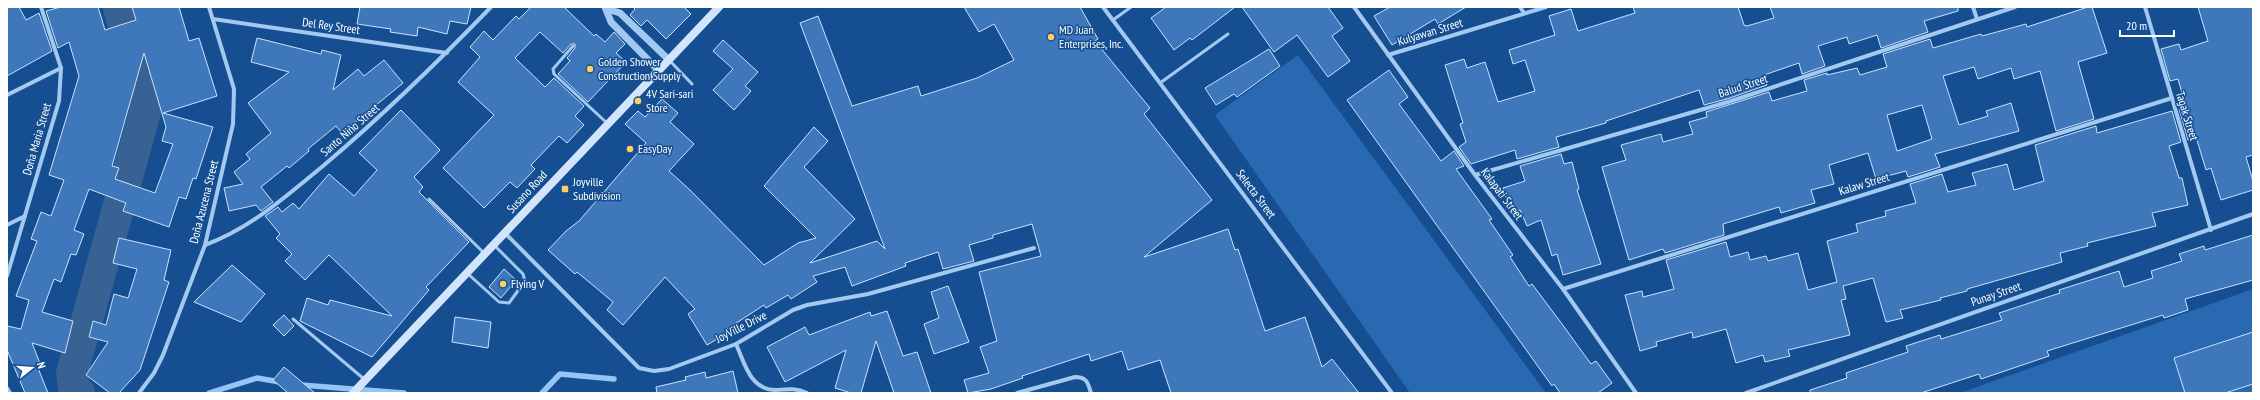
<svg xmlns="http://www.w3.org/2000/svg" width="2260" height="400" viewBox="0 0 2260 400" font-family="'PT Sans Narrow',sans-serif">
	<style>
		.green { fill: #2869b1 }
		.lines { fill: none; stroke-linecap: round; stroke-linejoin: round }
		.stream { stroke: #96c4f4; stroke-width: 5.5 }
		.river { stroke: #386293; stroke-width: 32 }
		.building { fill: #3e78ba; stroke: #cbe2fc; fill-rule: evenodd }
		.service { stroke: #a4c9f1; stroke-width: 3 }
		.minor { stroke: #a4c9f1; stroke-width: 4 }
		.tertiary { stroke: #a4c9f1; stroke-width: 7 }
		.secondary { stroke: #d2e5fc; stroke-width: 8 }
		.poi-dot { fill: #ffcf64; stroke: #154f92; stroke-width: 1.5 }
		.labels { text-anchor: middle; stroke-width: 3; stroke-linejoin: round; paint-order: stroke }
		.street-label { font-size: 12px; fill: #fff; stroke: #154f92 }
		.poi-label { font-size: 12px; fill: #fff; stroke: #154f92; text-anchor: start }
	</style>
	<rect width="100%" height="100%" fill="#154f92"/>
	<g class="green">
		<polygon points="1298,55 1546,393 1410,393 1215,115"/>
		<polygon points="2253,289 2253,393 1960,393"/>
	</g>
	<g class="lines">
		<g class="stream">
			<polyline points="301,385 404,393"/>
			<polyline points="209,393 257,378 280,382"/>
			<polyline points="542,393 560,374 614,379"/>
		</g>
		<polyline class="river" points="79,393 74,389 72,373 146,109 119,7"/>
	</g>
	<g class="building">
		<polygon points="7,7 19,7 26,20 39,13 52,51 7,76"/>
		<path d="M 61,7 L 98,7 L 105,30 L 136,20 L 132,7 L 179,7 L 189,41 L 199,38 L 217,96 L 163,113 L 213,127 L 196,179 L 193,178 L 186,199 L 179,197 L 169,227 L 123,211 L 126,203 L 89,189 L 74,230 L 84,234 L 76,255 L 71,254 L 61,282 L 54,279 L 42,312 L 73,321 L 65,353 L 32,343 L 41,366 L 38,368 L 48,393 L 25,393 L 7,350 L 7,326 L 21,329 L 29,300 L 16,296 L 37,241 L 31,239 L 41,212 L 51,216 L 64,180 L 49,175 L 79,76 L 69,42 L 58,48 L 46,11 ZM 144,53 L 166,127 L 162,141 L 173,144 L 155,193 L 115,179 L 119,168 L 112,166 Z"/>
		<polygon points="360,7 471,7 467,24 450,21 447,34 418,27 417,36 390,32 391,29 357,24"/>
		<polygon points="531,7 564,7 594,36 596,34 605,42 614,32 625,44 616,53 626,62 588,102 558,74 570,61 567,58 575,48 575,44 571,44 563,53 540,32 515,58 545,87 554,78 584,106 575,116 584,125 567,143 559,136 531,165 535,169 517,188 510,182 484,208 443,168 494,115 458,82 480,57 470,47 484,31 493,40 516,16 519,19"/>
		<polygon points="633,7 684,7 691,14 666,39 647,20 641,26 630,15 635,9"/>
		<polygon points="964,7 1080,7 1098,39 1095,41 1150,108 1144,114 1212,200 1144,257 1228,229 1235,250 1238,249 1265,331 1305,317 1322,367 1332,359 1359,393 1171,393 1160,360 1128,370 1122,351 1091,361 1089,354 1022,376 1023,378 991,389 968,393 964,380 989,373 980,347 997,341 979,272 1041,256 1032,224 993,235 993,238 969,245 974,261 943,269 938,252 905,263 906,266 852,286 845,267 813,276 817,282 791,299 788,295 766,308 764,305 727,329 729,332 707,345 688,314 695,309 665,277 623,325 607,310 613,302 577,272 575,274 548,250 566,231 579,221 646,143 625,124 638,111 645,117 662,99 678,113 670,122 694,144 669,171 690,190 764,265 798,243 816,238 764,186 814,127 828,141 804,167 855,219 810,263 877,241 885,249 800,23 818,16 852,106 918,86 921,96 977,78 1014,60 994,24 979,32"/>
		<polygon points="1166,7 1235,7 1192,40 1190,38 1174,50 1151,18"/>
		<polygon points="1242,7 1328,7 1343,28 1332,36 1350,61 1328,77 1297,35 1274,52"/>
		<polygon points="1390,7 1466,7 1438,24 1435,19 1392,45 1374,16"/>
		<polygon points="1633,7 1738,7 1744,25 1747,26 1774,18 1770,7 1958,7 1958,11 1924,21 1928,32 1881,48 1877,35 1849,44 1847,37 1818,46 1825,66 1802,74 1799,63 1764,75 1767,85 1727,99 1704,105 1699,90 1606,121 1606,123 1556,137 1559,147 1517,159 1515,150 1471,164 1459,147 1466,142 1460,124 1463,123 1445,65 1464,59 1467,68 1485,62 1498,102 1535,91 1525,60 1513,64 1509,50 1555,35 1549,16 1571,9 1578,31 1635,13"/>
		<path d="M 2088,7 L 2092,7 L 2107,53 L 2078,62 L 2094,119 L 2056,131 L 2040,71 L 2014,79 L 2011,68 L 1978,79 L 1974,67 L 1943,76 L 1959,125 L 1988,116 L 1986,111 L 2011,103 L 2019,131 L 1935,154 L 1940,167 L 1908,177 L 1906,171 L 1876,179 L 1868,153 L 1829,165 L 1834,184 L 1811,190 L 1815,203 L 1781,213 L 1779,207 L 1723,224 L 1724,235 L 1665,253 L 1663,249 L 1629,260 L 1602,167 L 1626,160 L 1621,145 L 1661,134 L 1663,142 L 1693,134 L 1689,122 L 1707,117 L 1706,112 L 1769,92 L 1772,101 L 1807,91 L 1804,80 L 1827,73 L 1827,75 L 1857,68 L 1860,75 L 1887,67 L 1883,54 L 1930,39 L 1933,48 L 1981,34 L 1982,36 L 2026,24 L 2027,27 ZM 1922,105 L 1932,139 L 1897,151 L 1887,115 Z"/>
		<polygon points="2198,7 2253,7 2253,155 2246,157 2253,181 2253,190 2221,200 2211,168 2206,170 2196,137 2188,140 2179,109 2186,107 2178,79 2170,81 2161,49 2179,44 2181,50 2208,41"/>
		<polygon points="257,38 321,54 322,50 341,55 333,90 358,69 364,76 384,60 403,83 342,133 336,126 308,149 309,151 289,168 287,166 261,187 273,202 261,211 256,205 229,211 224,188 243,184 234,172 250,159 246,154 271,133 248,103 289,72 251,62"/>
		<polygon points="723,40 758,72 745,86 751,91 734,110 713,90 733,69 713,51"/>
		<polygon points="1269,49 1280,66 1237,97 1234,94 1216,105 1205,88"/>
		<polygon points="1389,70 1408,97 1399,104 1441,161 1454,151 1464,166 1456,169 1492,219 1489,220 1513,255 1510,257 1529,286 1532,284 1562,324 1591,364 1596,361 1612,383 1598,393 1560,393 1554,384 1552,386 1347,100"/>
		<polygon points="401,110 440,150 414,177 423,187 419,192 469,242 426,287 429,290 372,357 300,321 307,298 328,305 330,300 392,316 329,255 305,280 285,261 292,254 276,238 280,234 265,216 278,207 282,212 293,203 299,209 329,174 354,196 377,170 359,153"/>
		<polygon points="2172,111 2181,142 2169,146 2179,178 2182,178 2188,205 2152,213 2156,226 2087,243 2088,246 2060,253 2062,262 1967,289 1967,291 1940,298 1941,300 1900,310 1903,318 1886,322 1873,278 1843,286 1846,299 1841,300 1850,335 1788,350 1790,356 1765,362 1763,355 1736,363 1726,329 1693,338 1692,332 1656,342 1657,346 1640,351 1625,295 1642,291 1643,297 1674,289 1666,260 1726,242 1730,257 1748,252 1750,260 1766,256 1768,261 1798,253 1808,290 1837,282 1827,241 1858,232 1856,224 1886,216 1885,211 1916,203 1910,184 1942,174 1948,192 1976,185 1972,173 2007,164 2014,190 2044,181 2035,145 2096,126 2097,133"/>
		<polygon points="1561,154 1564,164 1572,162 1579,189 1577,190 1601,264 1563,275 1557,254 1552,256 1541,220 1527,226 1520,210 1511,213 1503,188 1525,181 1520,166"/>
		<polygon points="2253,235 2253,280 2185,299 2188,310 2164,318 2163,315 2047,351 2049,356 1981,379 1979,374 1921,393 1810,393 1810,390 1847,378 1846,373 1908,352 1906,346 1940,335 1941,339 2002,320 1999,313 2060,293 2059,290 2119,271 2124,287 2153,278 2151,271 2182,261 2179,254 2204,246 2205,250"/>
		<polygon points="119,238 171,250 164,280 169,282 140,370 119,393 110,393 86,375 108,342 89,337 93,321 106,325 114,294 128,298 137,269 113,263"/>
		<polygon points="232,265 265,294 241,322 194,302"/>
		<polygon points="504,269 516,280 501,298 489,287"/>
		<polygon points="948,286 969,342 934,354 924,324 939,318 931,292"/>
		<polygon points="887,311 903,356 917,352 931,393 894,393 876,341 861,393 851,393 835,388 846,350 785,382 767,347 805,327 809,335 870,312 871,316"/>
		<polygon points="284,315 294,326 284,336 273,325"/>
		<polygon points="455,317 491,322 488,348 452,342"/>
		<polygon points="2253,332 2253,384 2225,393 2185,393 2174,358"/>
		<polygon points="284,367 315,393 288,393 273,380"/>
		<polygon points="733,371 738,393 657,393 656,387 686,380 685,377 705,372 706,378"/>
	</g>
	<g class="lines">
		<g class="service">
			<polyline points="1113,20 1131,7"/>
			<polyline points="573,46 553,69 554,74 608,124"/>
			<polyline points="670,61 692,84"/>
			<polyline points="1160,83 1228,34"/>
			<polyline points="429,199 485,254"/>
			<polyline points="467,273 499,302 509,303 525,281 523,274 494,245"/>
			<polyline points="293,319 364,379"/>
		</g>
		<g class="minor">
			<polyline points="1103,7 1392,393"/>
			<polyline points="1354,7 1475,175 1563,289 1636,393"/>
			<polyline points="1520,7 1524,13"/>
			<polyline points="1973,7 1977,19"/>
			<polyline points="2145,7 2211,230"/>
			<polyline points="213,19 447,53"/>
			<polyline points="1388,55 1546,7"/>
			<polyline points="7,95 61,68"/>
			<polyline points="1475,175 1728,102 2015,7"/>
			<polyline points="7,225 25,216"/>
			<polyline points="505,233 639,368 654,371 669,369 736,344 793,310 807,305 868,294 1034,248"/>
			<path d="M 205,245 C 251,228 285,197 323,166 C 382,116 437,63 491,7"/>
			<polyline points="7,276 59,101 61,68 41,7"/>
			<polyline points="1563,289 2172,98"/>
			<path d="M 736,344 C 745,364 750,390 776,390 C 788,389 797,388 807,393"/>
			<polyline points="7,388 10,393"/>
			<polyline points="139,393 154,373 163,355 205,245 233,124 234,89 209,7"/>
			<path d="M 1017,393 L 1075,377 C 1087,377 1088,383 1091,393"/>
			<polyline points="1746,393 2253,214"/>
		</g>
		<g class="tertiary">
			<polyline points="605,7 611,22 659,71"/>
			<polyline points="607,9 620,13 669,60"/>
		</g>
		<polyline class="secondary" points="353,393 719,7"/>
	</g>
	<g class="poi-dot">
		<circle cx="1051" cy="37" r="4"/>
		<circle cx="590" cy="69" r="4"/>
		<circle cx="638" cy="101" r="4"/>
		<circle cx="630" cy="149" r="4"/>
		<rect x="561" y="185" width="8" height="8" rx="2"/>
		<circle cx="503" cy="284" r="4"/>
	</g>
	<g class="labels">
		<g class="street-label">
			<text transform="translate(331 26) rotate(8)" y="4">Del Rey Street</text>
			<text transform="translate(1430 32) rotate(-17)" y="4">Kulyawan Street</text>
			<text transform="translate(1743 86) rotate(-18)" y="4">Balud Street</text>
			<text transform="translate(2187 116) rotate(73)" y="4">Tagak Street</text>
			<text transform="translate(350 130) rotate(-41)" y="4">Santo Niño Street</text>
			<text transform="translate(37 139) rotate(-74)" y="4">Doña Maria Street</text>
			<text transform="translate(1864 184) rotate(-17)" y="4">Kalaw Street</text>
			<text transform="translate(527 192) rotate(-47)" y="4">Susano Road</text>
			<text transform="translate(1256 194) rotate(53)" y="4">Selecta Street</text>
			<text transform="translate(1502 194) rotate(53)" y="4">Kalapati Street</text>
			<text transform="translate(204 202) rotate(-76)" y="4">Doña Azucena Street</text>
			<text transform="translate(1996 294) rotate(-19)" y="4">Punay Street</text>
			<text transform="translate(741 327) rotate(-27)" y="4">JoyVille Drive</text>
		</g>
		<g class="poi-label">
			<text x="1059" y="34">MD Juan<tspan x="1059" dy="14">Enterprises, Inc.</tspan></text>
			<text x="598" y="66">Golden Shower<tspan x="598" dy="14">Construction Supply</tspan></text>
			<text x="646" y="98">4V Sari-sari<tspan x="646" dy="14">Store</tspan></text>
			<text x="638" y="153">EasyDay</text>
			<text x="573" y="186">Joyville<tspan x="573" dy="14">Subdivision</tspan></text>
			<text x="511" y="288">Flying V</text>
		</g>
	</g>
	<rect width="2260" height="400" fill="none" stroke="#ffffff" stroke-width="16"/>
	<g transform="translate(32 368) rotate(73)" stroke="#154f92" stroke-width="3" paint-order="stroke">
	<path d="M0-3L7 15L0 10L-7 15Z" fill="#ffffff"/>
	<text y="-6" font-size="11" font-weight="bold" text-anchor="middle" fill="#ffffff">N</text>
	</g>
	<path d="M2120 30v6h54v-6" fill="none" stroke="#ffffff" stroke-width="2"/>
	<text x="2126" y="30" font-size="12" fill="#ffffff" stroke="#154f92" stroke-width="3" paint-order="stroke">20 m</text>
</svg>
